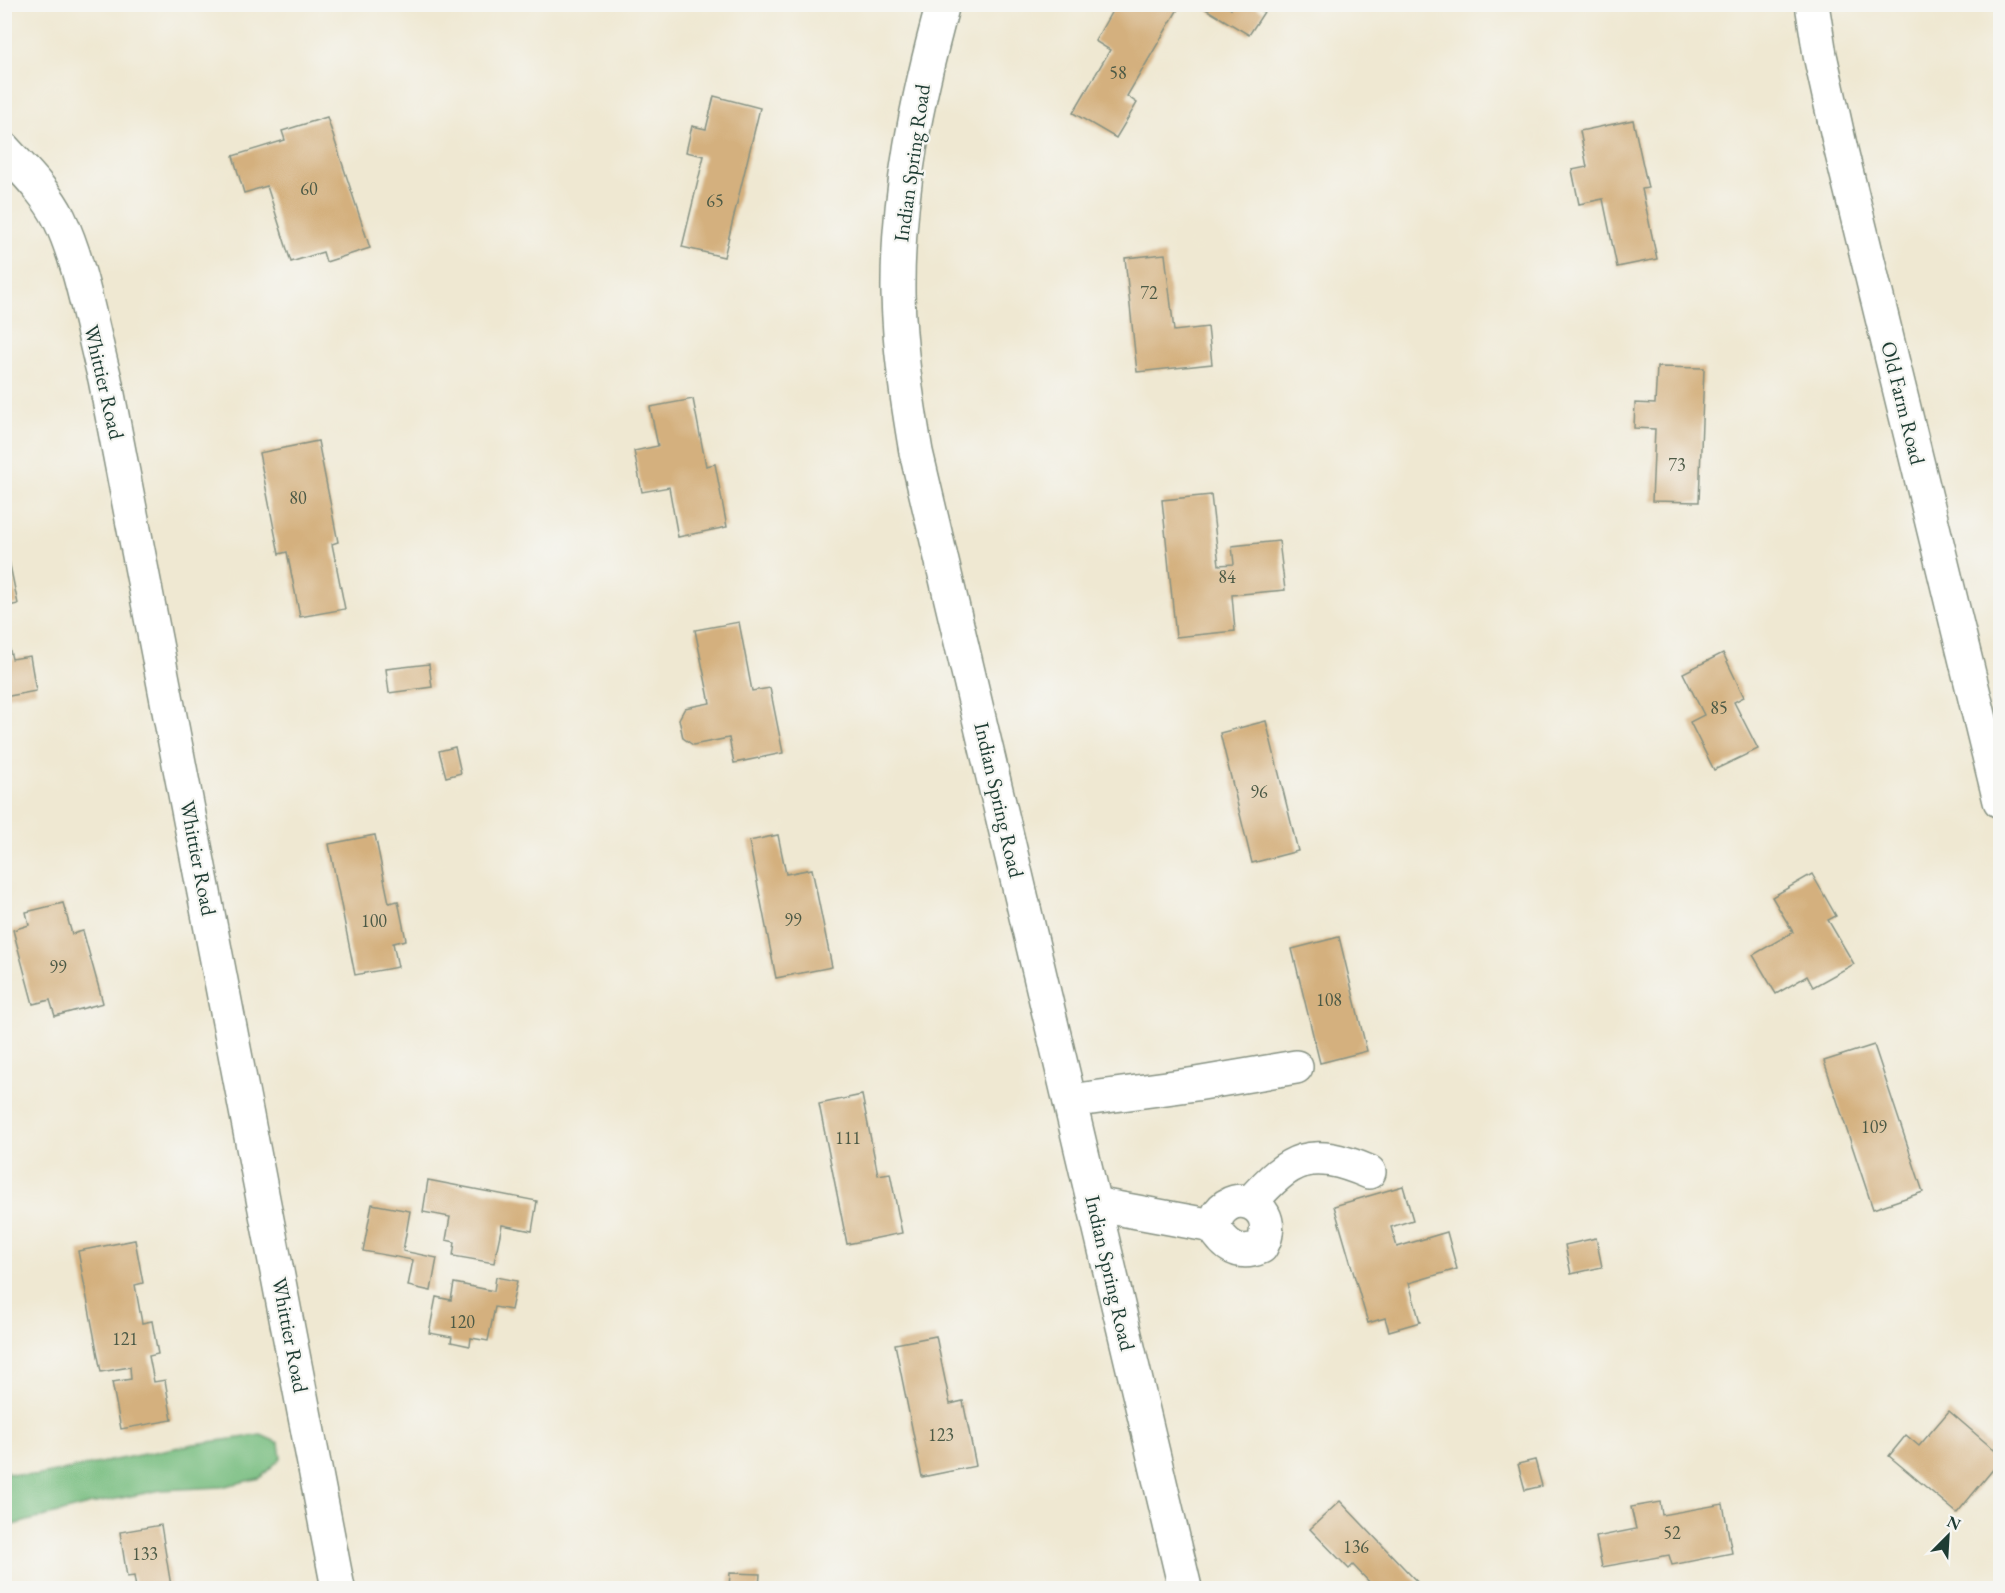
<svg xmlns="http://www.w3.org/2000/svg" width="2005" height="1593" viewBox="0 0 2005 1593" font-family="'EB Garamond',serif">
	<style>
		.forest { fill: #79be81; stroke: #4c7e5a; stroke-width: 1.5 }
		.building { fill: #d4b07e }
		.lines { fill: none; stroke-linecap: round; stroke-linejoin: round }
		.minor-casing { stroke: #879283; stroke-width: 36 }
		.minor { stroke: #fff; stroke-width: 33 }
		.labels { text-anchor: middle; stroke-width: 4.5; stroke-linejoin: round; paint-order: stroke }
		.number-label { font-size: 18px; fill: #4c5a46 }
		.street-label { font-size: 21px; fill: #1f3d34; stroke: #f6f6f2 }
	</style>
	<rect width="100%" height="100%" fill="#f6f6f2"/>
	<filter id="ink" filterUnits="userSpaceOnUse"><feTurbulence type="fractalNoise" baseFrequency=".0167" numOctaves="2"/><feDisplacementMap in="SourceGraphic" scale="12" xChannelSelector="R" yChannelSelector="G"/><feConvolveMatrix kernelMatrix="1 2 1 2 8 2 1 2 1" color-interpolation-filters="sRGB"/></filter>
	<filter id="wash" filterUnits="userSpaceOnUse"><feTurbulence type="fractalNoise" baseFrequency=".008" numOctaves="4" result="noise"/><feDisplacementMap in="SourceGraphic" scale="24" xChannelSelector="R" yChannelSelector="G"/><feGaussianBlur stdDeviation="1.35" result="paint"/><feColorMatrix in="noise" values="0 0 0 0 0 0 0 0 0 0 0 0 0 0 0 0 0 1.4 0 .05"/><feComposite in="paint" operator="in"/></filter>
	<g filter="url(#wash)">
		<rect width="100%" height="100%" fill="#efe8d2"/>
		<polygon class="forest" points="261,1435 279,1443 281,1458 260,1478 221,1487 161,1490 92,1504 5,1527 5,1468 8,1473 35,1476 194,1444"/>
		<g id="blocks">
			<g class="building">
				<polygon points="1116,4 1181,4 1127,96 1137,103 1116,138 1073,113 1110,50 1095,41"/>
				<polygon points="1197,4 1224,4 1231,9 1233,4 1251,4 1264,12 1249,35"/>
				<polygon points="714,96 760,108 724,257 682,247 704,156 686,152 692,126 706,129"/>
				<polygon points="327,117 370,248 326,262 323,252 291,262 267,186 244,193 233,156 285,140 282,131"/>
				<polygon points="1633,120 1648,188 1642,189 1657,259 1617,267 1603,199 1579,204 1572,170 1587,167 1580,131"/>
				<polygon points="1165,254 1174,331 1208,327 1212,364 1137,372 1125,258"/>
				<polygon points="1657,367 1704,368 1699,502 1652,501 1655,429 1634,428 1635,403 1655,404"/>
				<polygon points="693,399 706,466 715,464 727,527 678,537 669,487 642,492 634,451 658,446 650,407"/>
				<polygon points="318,441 338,542 332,544 345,609 300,617 287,552 279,554 259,453"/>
				<polygon points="1211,495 1219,565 1234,564 1232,546 1279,541 1285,590 1232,595 1235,631 1176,637 1162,500"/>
				<polygon points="4,536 18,604 4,607"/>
				<polygon points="739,622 752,691 770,688 783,753 734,763 729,738 693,745 683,738 679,719 685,708 710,703 695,630"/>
				<polygon points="4,626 12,659 30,656 36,691 4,697"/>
				<polygon points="1723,653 1744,697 1734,702 1758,749 1714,770 1690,722 1704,715 1683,673"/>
				<polygon points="429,664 432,687 389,693 386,669"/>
				<polygon points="1266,721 1298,851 1252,863 1220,733"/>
				<polygon points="455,747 461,773 446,777 439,751"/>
				<polygon points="375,835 389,903 398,901 406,940 393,943 398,967 355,975 329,844"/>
				<polygon points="778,835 786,874 812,869 832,967 776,978 749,841"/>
				<polygon points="1812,874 1836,916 1828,920 1854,964 1813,987 1807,976 1776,994 1753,955 1793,932 1772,897"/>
				<polygon points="63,903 72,934 83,931 103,1003 55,1016 50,1000 33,1004 13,930 29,925 26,912"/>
				<polygon points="1339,937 1367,1051 1320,1063 1292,949"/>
				<polygon points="1874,1045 1923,1192 1873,1209 1824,1061"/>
				<polygon points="862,1095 878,1175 890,1173 902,1233 847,1244 819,1104"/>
				<polygon points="428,1180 537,1201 532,1231 502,1225 494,1263 453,1256 455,1242 446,1240 450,1217 423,1212"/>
				<polygon points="1403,1186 1413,1220 1391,1227 1397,1247 1447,1232 1457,1269 1409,1283 1420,1322 1389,1331 1385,1318 1368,1323 1334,1206"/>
				<polygon points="372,1204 410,1211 403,1251 437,1258 431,1291 408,1286 413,1260 363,1251"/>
				<polygon points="1596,1238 1602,1267 1571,1274 1565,1245"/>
				<polygon points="135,1240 143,1283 135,1285 142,1323 152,1321 158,1354 149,1356 154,1382 165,1380 172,1420 121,1429 112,1382 131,1379 130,1367 101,1372 78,1251"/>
				<polygon points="496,1277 517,1281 511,1310 495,1307 488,1341 471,1338 470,1346 451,1342 452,1337 429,1333 436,1297 451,1300 454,1283 494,1291"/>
				<polygon points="936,1336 950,1404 963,1401 976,1466 922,1477 895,1344"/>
				<polygon points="1949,1411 2000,1455 2000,1461 1957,1513 1889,1456 1906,1435 1919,1446"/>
				<polygon points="1535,1460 1542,1486 1525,1490 1518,1464"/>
				<polygon points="1340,1501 1423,1588 1375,1588 1353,1565 1349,1569 1310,1529"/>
				<polygon points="1660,1502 1662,1515 1723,1504 1732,1553 1672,1565 1669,1555 1602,1567 1596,1537 1636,1529 1631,1507"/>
				<polygon points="161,1525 171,1586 180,1585 180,1588 136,1588 134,1576 127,1577 120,1532"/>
				<polygon points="730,1573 760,1574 759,1588 729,1588"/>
			</g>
		</g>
	</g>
	<g filter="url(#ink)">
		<use href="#blocks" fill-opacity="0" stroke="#879283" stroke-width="1.5"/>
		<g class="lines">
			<g class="minor-casing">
				<g id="minor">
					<path d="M 943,4 C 917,99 897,194 898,293 C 899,346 907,399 916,452 L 1185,1588"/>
					<polyline points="1812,4 1820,55 1841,150 2000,801"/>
					<path d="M 4,149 C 24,171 46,192 59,218 C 81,263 92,330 105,379 L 338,1588"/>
					<polyline points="1070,1101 1196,1084 1296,1067"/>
					<path d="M 1251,1202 C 1291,1157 1310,1147 1369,1172"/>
					<path d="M 1094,1204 L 1213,1226 C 1225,1246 1238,1257 1261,1247 C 1263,1243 1266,1238 1266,1233 C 1271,1205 1237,1189 1219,1213 C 1217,1217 1215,1222 1213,1226"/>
				</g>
			</g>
			<use href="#minor" class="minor"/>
		</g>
	</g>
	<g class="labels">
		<g class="number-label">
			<text x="1118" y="79">58</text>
			<text x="309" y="195">60</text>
			<text x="715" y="207">65</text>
			<text x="1149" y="299">72</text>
			<text x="1677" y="471">73</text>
			<text x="298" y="504">80</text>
			<text x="1227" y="583">84</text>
			<text x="1719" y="714">85</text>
			<text x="1259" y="798">96</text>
			<text x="793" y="926">99</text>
			<text x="374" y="927">100</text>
			<text x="58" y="973">99</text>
			<text x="1329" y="1006">108</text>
			<text x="1874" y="1133">109</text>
			<text x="848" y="1144">111</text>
			<text x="462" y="1328">120</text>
			<text x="125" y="1345">121</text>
			<text x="941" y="1441">123</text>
			<text x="1672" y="1539">52</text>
			<text x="1356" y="1553">136</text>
			<text x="145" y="1560">133</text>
		</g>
		<g class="street-label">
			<text transform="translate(912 163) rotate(-82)" y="7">Indian Spring Road</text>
			<text transform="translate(104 382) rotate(77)" y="7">Whittier Road</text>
			<text transform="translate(1903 403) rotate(76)" y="7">Old Farm Road</text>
			<text transform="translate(999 800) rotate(77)" y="7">Indian Spring Road</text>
			<text transform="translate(198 858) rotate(79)" y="7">Whittier Road</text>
			<text transform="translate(1110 1273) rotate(77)" y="7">Indian Spring Road</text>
			<text transform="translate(290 1335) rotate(79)" y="7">Whittier Road</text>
		</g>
	</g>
	<rect width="2005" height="1593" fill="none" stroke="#f6f6f2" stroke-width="24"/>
	<g transform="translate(1948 1536) rotate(24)" stroke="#f6f6f2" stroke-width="4.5" paint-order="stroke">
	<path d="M0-4.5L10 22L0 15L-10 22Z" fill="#1f3d34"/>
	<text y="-9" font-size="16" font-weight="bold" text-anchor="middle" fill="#1f3d34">N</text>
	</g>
</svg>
